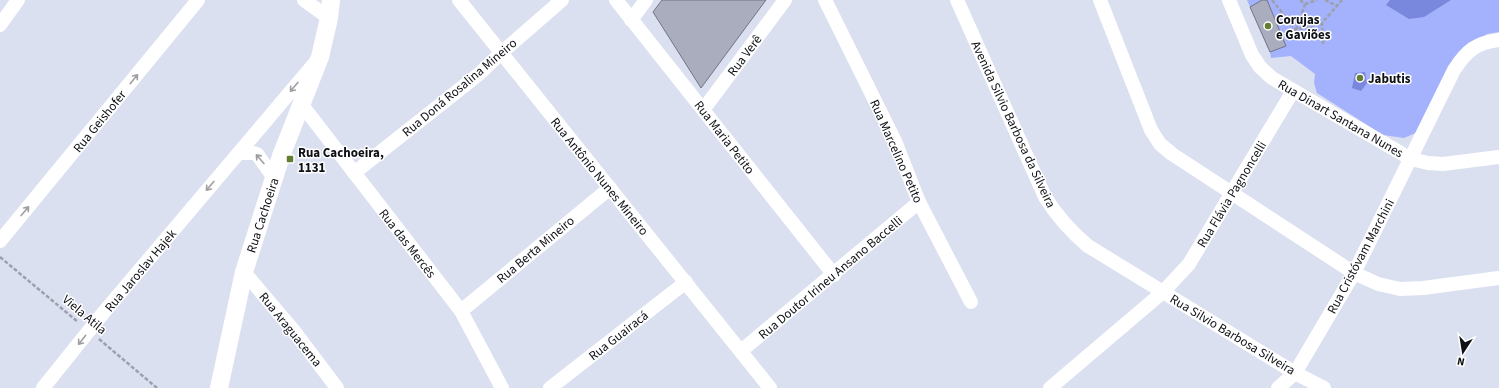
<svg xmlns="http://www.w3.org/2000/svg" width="1499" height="388" viewBox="0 0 1499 388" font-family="'Source Sans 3',sans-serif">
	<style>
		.green { fill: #a4b2fd }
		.water { fill: #7987dc }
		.building { fill: #a9adbe; stroke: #717585 }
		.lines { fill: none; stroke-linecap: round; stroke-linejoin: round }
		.path { stroke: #9ca0ad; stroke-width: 2.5; stroke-dasharray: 4 2; stroke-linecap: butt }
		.minor { stroke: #fff; stroke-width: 14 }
		.major { stroke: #fff; stroke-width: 18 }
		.oneway { stroke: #9f9fa2 }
		.poi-dot { fill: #637d31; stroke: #fff; stroke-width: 1.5 }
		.labels { text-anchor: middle; stroke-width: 3; stroke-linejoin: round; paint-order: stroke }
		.poi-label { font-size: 13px; font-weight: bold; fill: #0f1016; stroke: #fff; text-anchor: start }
		.street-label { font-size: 13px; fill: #0f1016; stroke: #fff }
	</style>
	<rect width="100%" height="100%" fill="#dbe0f1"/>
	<polygon class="green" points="1247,0 1499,0 1499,32 1487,34 1460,51 1420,131 1404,138 1383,135 1317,93 1314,83 1315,74 1291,56 1271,58 1270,52"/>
	<g class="water">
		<polygon points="1390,0 1451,0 1424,17 1409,19 1386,5"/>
		<polygon points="1365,72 1367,83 1361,91 1352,88 1355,73"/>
	</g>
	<g class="building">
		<polygon points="662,0 766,0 701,88 653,12"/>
		<polygon points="1262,0 1267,0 1286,46 1270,52 1250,7"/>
	</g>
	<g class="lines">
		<g class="path">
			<polyline points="1272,0 1296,30 1322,23"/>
			<polyline points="1300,0 1305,4 1317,0"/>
			<polyline points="1325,0 1337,6"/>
			<polyline points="1296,30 1305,4"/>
			<polyline points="1323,44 1322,23 1342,0"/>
			<polyline points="0,257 78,322"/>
			<polyline points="99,339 157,388"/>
		</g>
		<g class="minor">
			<polyline points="304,0 329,18"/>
			<polyline points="459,0 770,388"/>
			<polyline points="616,0 834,275"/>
			<polyline points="825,0 895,141 919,202 971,302"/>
			<path d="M 957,0 L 1045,197 C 1057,216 1070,231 1088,246 L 1295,373 L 1324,388"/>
			<polyline points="1100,0 1151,130 1160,144 1172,154 1354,273 1378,284 1400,289 1423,288 1499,278"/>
			<polyline points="1229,0 1252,55 1260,67 1272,78 1411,159 1428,163 1443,164 1499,157"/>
			<polyline points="631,20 646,0"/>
			<polyline points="0,25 18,0"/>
			<polyline points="302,105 461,311 502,388"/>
			<polyline points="703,110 785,0"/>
			<polyline points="239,153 253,153 257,154 274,178"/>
			<polyline points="354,173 479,74 501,53 562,0"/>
			<polyline points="0,241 198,0"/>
			<polyline points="244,272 294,331 337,388"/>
			<polyline points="461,311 610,188"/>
			<polyline points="741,351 919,202"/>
			<polyline points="43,388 104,312 314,64"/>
			<polyline points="550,388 686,282"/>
			<polyline points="1050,388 1163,292 1189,264 1293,91"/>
			<path d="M 1278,388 L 1295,373 L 1354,273 L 1454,70 C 1467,50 1476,43 1499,40"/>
		</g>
		<polyline class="major" points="219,388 244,272 281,156 320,57 329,18 331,0"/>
	</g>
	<defs><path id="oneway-shaft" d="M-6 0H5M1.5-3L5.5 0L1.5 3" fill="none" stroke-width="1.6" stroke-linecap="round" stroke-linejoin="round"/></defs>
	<g class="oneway">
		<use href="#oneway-shaft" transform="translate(134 79) rotate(-51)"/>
		<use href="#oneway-shaft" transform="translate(294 87) rotate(130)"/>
		<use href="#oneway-shaft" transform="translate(260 159) rotate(-131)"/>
		<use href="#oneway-shaft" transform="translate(210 186) rotate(130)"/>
		<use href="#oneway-shaft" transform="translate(25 211) rotate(-50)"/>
		<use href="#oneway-shaft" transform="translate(82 340) rotate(128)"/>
	</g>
	<g class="poi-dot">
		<circle cx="1268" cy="26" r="4"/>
		<circle cx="1360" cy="78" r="4"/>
		<rect x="286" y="155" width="8" height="8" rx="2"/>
	</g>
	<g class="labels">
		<g class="poi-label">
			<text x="1276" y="24">Corujas<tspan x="1276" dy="15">e Gaviões</tspan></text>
			<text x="1368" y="83">Jabutis</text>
			<text x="298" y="157">Rua Cachoeira,<tspan x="298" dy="15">1131</tspan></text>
		</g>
		<g class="street-label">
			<text transform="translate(744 55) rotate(-53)" y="5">Rua Verê</text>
			<text transform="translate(459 87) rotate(-40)" y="5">Rua Doná Rosalina Mineiro</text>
			<text transform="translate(1341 118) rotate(30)" y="5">Rua Dinart Santana Nunes</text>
			<text transform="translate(99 121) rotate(-51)" y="5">Rua Geishofer</text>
			<text transform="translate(1014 124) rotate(65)" y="5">Avenida Silvio Barbosa da Silveira</text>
			<text transform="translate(725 137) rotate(52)" y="5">Rua Maria Petito</text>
			<text transform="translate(897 151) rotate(66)" y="5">Rua Marcelino Petito</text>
			<text transform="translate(600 176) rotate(51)" y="5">Rua Antônio Nunes Mineiro</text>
			<text transform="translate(1231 194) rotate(-59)" y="5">Rua Flávia Pagnoncelli</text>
			<text transform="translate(262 215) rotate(-72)" y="5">Rua Cachoeira</text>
			<text transform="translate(408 243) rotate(52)" y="5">Rua das Mercês</text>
			<text transform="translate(535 249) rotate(-40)" y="5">Rua Berta Mineiro</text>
			<text transform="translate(1360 256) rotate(-62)" y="5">Rua Cristóvam Marchini</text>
			<text transform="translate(140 270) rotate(-50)" y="5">Rua Jaroslav Hajek</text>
			<text transform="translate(830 277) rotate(-40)" y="5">Rua Doutor Irineu Ansano Baccelli</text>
			<text transform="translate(85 314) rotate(40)" y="5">Viela Atila</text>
			<text transform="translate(291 329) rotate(51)" y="5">Rua Araguacema</text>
			<text transform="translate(1233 334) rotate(31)" y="5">Rua Silvio Barbosa Silveira</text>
			<text transform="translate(618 335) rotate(-38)" y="5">Rua Guairacá</text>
		</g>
	</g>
	<g transform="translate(1463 352) rotate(192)" stroke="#ffffff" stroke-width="3" paint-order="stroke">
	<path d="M0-3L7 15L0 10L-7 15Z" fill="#0f1016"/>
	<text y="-6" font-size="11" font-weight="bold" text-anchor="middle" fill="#0f1016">N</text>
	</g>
</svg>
